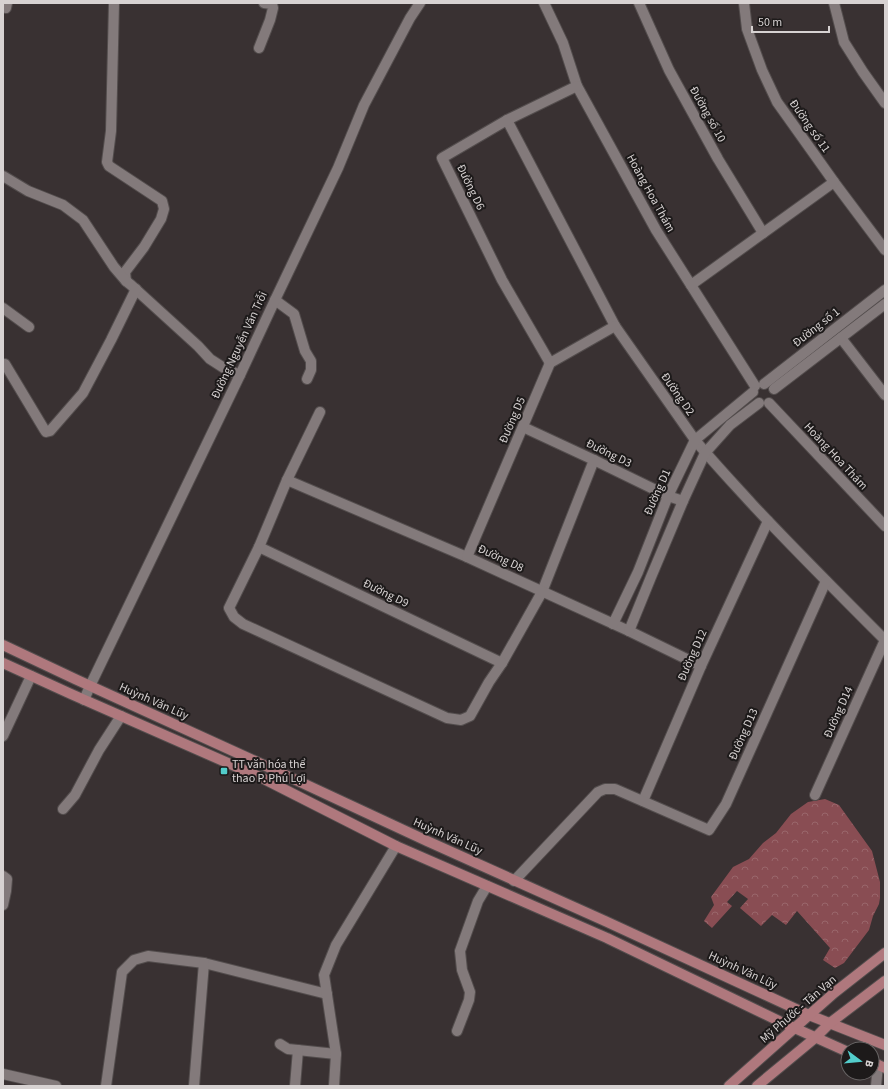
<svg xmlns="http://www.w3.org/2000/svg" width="888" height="1089" viewBox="0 0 888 1089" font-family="'Source Sans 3',sans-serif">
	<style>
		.forest { fill: url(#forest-crowns) }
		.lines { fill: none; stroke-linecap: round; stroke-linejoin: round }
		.minor-casing { stroke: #534d4d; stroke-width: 12 }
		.major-casing { stroke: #534d4d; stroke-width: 12 }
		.minor { stroke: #837a7b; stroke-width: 10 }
		.major { stroke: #af787d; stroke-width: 10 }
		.poi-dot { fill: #53cdcb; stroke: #1d1a1a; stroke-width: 1.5 }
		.labels { text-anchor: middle; stroke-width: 4; stroke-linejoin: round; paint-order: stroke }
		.street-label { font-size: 12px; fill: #d7d2d2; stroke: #1d1a1a }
		.poi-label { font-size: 12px; fill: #d7d2d2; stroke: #1d1a1a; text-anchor: start }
	</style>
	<defs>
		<pattern id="forest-crowns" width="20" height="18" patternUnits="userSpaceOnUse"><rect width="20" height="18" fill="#894d53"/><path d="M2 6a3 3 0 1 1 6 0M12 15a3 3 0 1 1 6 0" fill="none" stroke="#99666b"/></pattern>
	</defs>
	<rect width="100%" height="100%" fill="#393132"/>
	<polygon class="forest" points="825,799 839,805 872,851 880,882 880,898 879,904 873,916 869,930 844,963 835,968 823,960 830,948 797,911 786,925 772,915 761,926 740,908 748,899 737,891 727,902 732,906 712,928 704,921 714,905 711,897 733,867 749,859 763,843 776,833 791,814 808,802"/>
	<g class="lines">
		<g class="minor-casing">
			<g id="minor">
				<polyline points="114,3 111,131 107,162 109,166 162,201 164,209 161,219 144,247 125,272 126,281"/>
				<polyline points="544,3 563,43 577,86 656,230 755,386"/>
				<polyline points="639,3 669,70 718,159 763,233"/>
				<polyline points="744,3 747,29 762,70 777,102 834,182 885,250"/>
				<polyline points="834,3 844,42 863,72 885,103"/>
				<polyline points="6,8 7,3"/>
				<polyline points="259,48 270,20 273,8 272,4 264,3"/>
				<path d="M 507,120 L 615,326 L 695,440 C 713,462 733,483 752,504 C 795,550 840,595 885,640"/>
				<polyline points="3,176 28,191 63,205 83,220 114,267 126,281 131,285 198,346 210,359 224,368 240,375"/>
				<polyline points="691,285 834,182"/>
				<polyline points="275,300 294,314 305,351 311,361 311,370 307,379"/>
				<polyline points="3,308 29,327"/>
				<polyline points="841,338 885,395"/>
				<polyline points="550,363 502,280 442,158 507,120 577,86"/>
				<polyline points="5,364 44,429 46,432 50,431 83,393 111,340 136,289"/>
				<polyline points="764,384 885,290"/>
				<polyline points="774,389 885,304"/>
				<polyline points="769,403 885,526"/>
				<polyline points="320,412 287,480 259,547 229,608 234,617 243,624 447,718 461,720 470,716 489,682 502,663 542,592 594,460"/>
				<polyline points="523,427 594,460 668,496 683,501"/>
				<polyline points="287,480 467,557 629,631 701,666"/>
				<polyline points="259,547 502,663"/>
				<polyline points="467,557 550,363 615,326"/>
				<polyline points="613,624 638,572 668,496 695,440 753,392"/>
				<polyline points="629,631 651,577 683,501 705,453 730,425 759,403"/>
				<polyline points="84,700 90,686 240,375 275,300 338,168 364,105 410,18 420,3"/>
				<polyline points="3,736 31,676"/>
				<polyline points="815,795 885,640"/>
				<polyline points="643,801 701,666 768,521"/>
				<polyline points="63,809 75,795 99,750 121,716"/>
				<polyline points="3,876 7,879 6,891 3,905"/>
				<polyline points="514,881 598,792 605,789 615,789 709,830 726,804 826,581"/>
				<polyline points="457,1031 469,1000 470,992 462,970 460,951 478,901 487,886"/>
				<polyline points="280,1044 288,1049 336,1054"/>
				<polyline points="3,1074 56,1086"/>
				<polyline points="106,1086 122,972 134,960 148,956 204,963 327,994"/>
				<polyline points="194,1086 204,963"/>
				<polyline points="295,1086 298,1050"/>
				<polyline points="334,1086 336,1054 324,975 336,945 396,846"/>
				<polyline points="876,1086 878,1065"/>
			</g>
		</g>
		<g class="major-casing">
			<g id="major">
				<polyline points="3,645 75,679 268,767 427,841 605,921 809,1015 885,1045"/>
				<polyline points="3,663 71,694 262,778 396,846 607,938 779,1021 848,1052"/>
				<polyline points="872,1062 885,1068"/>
				<polyline points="729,1086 834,993 885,953"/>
				<polyline points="757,1086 815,1038 830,1023 885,981"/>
			</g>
		</g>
		<use href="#minor" class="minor"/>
		<use href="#major" class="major"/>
	</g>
	<rect class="poi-dot" x="220" y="767" width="8" height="8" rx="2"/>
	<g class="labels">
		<g class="street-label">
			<text transform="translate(708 114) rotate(61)" y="4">Đường số 10</text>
			<text transform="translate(810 126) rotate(55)" y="4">Đường số 11</text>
			<text transform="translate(471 187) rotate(64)" y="4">Đường D6</text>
			<text transform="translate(651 193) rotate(61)" y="4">Hoàng Hoa Thám</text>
			<text transform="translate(816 327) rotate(-38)" y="4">Đường số 1</text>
			<text transform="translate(239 345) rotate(-65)" y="4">Đường Nguyễn Văn Trỗi</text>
			<text transform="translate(678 394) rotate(55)" y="4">Đường D2</text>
			<text transform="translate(512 420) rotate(-67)" y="4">Đường D5</text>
			<text transform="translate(609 453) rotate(26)" y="4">Đường D3</text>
			<text transform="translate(836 456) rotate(47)" y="4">Hoàng Hoa Thám</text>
			<text transform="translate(657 492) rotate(-66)" y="4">Đường D1</text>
			<text transform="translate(501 558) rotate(25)" y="4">Đường D8</text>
			<text transform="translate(386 593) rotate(26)" y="4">Đường D9</text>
			<text transform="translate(692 655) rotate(-66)" y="4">Đường D12</text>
			<text transform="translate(154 701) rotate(24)" y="4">Huỳnh Văn Lũy</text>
			<text transform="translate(838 712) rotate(-66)" y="4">Đường D14</text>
			<text transform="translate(743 734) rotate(-66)" y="4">Đường D13</text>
			<text transform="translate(448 836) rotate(24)" y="4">Huỳnh Văn Lũy</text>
			<text transform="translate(743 970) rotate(25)" y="4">Huỳnh Văn Lũy</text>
			<text transform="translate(798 1009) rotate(-41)" y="4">Mỹ Phước - Tân Vạn</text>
		</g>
		<g class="poi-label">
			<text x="232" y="768">TT văn hóa thể<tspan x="232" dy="14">thao P. Phú Lợi</tspan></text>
		</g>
	</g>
	<rect width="888" height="1089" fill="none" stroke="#d7d2d2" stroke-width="8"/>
	<g transform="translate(860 1061) rotate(106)"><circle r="19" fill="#1d1a1a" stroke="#676464"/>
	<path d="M0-3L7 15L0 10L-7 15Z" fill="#53cdcb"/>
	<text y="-6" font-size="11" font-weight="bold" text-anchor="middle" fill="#d7d2d2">B</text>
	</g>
	<path d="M752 26v6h77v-6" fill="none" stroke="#d7d2d2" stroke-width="2"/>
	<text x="758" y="26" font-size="12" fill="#d7d2d2" stroke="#1d1a1a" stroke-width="3" paint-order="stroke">50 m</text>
</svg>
